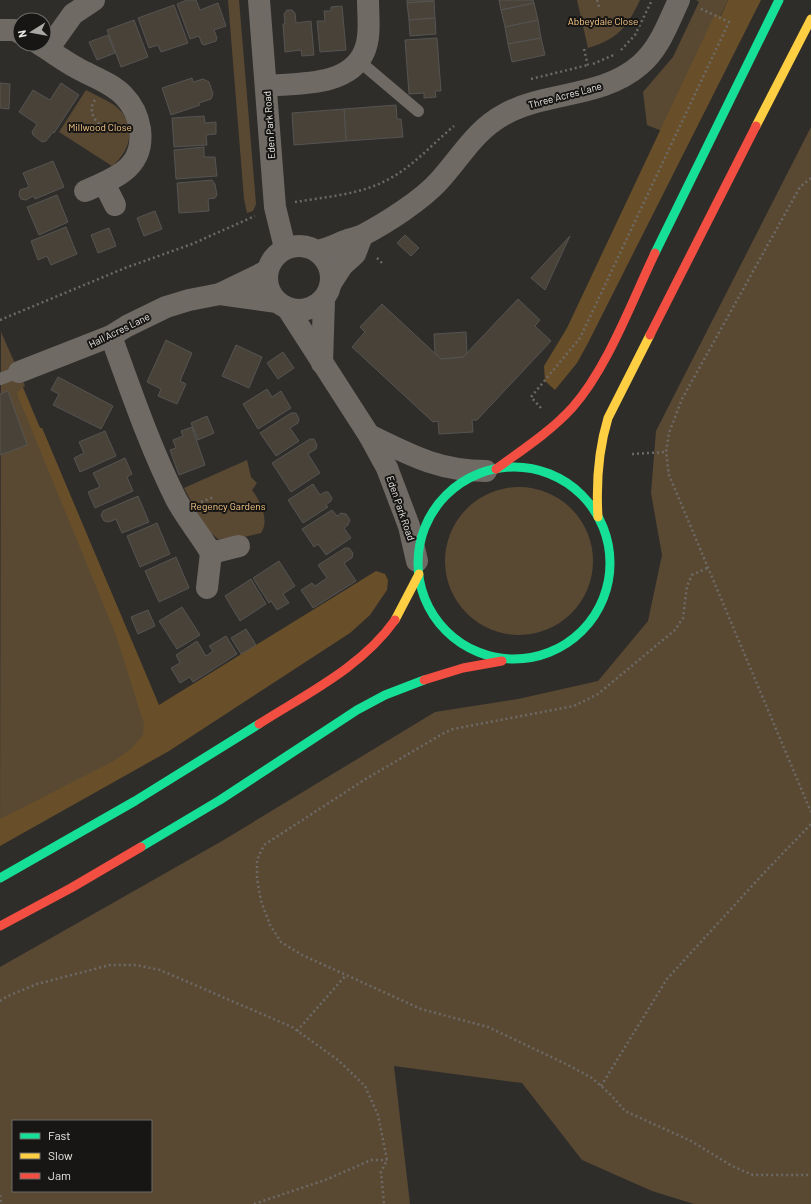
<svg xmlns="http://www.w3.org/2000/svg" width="811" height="1204" viewBox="0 0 811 1204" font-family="Barlow,sans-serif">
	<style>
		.green { fill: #594933; fill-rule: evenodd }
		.forest { fill: #684f29 }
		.building { fill: #494239; stroke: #555452 }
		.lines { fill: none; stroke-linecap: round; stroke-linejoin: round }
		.path { stroke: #6d6a66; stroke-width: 2.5; stroke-dasharray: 2 3; stroke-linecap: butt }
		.lane { stroke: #6f6a64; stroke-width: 12 }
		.street { stroke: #6f6a64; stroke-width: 22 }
		.fast { stroke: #16e098; stroke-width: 9 }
		.slow { stroke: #ffcf43; stroke-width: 9 }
		.jam { stroke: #f24e42; stroke-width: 9 }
		.labels { text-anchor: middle; stroke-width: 4; stroke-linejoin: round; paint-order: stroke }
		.park-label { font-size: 10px; fill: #f9c986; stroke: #171614 }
		.street-label { font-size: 10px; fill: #ebe9e6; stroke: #171614 }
	</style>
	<rect width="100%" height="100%" fill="#2f2d2a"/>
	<g class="green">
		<polygon points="228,0 239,0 256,204 253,211 247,213 244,199"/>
		<path d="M 577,0 L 640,0 C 627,27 618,39 588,48 Z"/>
		<polygon points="696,0 728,0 720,17 715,15 662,131 647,125 643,92 673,57 699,2"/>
		<path d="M 86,90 C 95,95 105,99 114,105 C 137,122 133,149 112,166 L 59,132 Z"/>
		<path d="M 811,127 L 811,1204 L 694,1204 L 652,1191 L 582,1160 L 522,1083 L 394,1066 L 410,1204 L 0,1204 L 0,967 L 222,841 L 435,712 L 518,699 L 598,681 L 648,621 L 662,555 L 651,493 L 656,431 ZM 13,1121 L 151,1121 L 151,1191 L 13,1191 Z"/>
		<polygon points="1,332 25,386 23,387 40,428 42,428 171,736 0,831"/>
		<path d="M 247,460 L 251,477 L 257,483 L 252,490 C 260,501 270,520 261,533 L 244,537 L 218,539 L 211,533 L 202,521 L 184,488 Z"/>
		<circle cx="519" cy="561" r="74"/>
	</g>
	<g class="forest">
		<polygon points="728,0 761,0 588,343 577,363 555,390 545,381 544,366 567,328 715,14 721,16"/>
		<polygon points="22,387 40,428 42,428 159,705 376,571 385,574 388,580 387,590 370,615 350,633 169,751 0,846 0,819 112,762 131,749 143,735 144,724 116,635 17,394"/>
	</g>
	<g class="building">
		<polygon points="187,0 196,0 200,10 218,3 226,26 214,30 217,38 216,41 204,45 202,44 199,36 190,39 177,4"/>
		<polygon points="407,0 434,0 434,1 407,3"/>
		<polygon points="499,0 533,0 534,3 501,10"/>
		<polygon points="434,1 435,18 409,20 407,3"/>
		<polygon points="534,3 538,20 505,27 501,10"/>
		<polygon points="174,5 188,43 161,52 158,45 149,48 138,18"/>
		<polygon points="342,6 346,50 320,52 317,21 325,21 324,11 331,11 331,7"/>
		<polygon points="287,10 292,10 295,13 296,23 311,21 314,55 302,56 301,50 285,52 283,24 285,24 284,14"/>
		<polygon points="435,18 436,34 410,36 409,20"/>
		<polygon points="134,20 148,57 121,67 107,30"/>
		<polygon points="538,20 541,38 508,44 505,27"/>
		<polygon points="108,35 115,53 97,60 89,42"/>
		<polygon points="437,38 441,91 435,91 436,97 424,98 424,93 409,94 405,40"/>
		<polygon points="541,38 545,55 512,62 508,44"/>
		<polygon points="192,78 193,82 203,79 209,82 213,94 211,99 199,103 200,105 171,115 162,88"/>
		<polygon points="0,83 10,84 9,109 0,108"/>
		<polygon points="61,83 79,95 54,133 53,132 46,141 42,142 33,135 32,132 37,124 19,112 33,90 50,100"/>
		<polygon points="396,105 397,119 401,119 403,137 346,141 344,109"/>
		<polygon points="344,109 346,141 294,145 292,113"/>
		<polygon points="204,116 205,123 216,122 216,134 206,135 207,145 174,147 172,118"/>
		<polygon points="204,147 204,157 215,157 217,176 176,179 174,150"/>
		<polygon points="53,161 64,187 35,199 33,196 26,200 21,199 19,195 20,190 29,187 23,173"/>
		<polygon points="212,180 215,184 217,195 215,198 208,199 209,211 179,213 177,183"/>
		<polygon points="57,195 68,222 39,235 27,207"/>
		<polygon points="155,211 162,229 144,236 137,218"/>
		<polygon points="66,227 77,254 51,265 47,256 38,260 31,241"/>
		<polygon points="109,228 116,246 98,253 91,235"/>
		<polygon points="405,235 419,248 411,256 397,243"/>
		<polygon points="570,236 545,290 531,278"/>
		<polygon points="518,299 540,320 535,326 551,341 477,420 472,420 473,432 439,434 438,421 433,422 352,347 365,332 360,327 382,304 441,359 463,357"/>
		<polygon points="466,332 467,353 463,357 441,359 435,353 434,334"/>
		<polygon points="166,340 192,353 180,381 186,384 177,404 158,396 161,389 147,382"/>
		<polygon points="236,345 262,357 249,388 222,376"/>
		<polygon points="283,352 294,368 278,379 267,363"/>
		<polygon points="58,377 113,406 101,429 53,405 59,394 51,390"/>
		<polygon points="267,389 272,397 281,391 291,408 258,429 243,404"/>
		<polygon points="8,391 27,445 0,455 0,394"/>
		<polygon points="291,413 296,413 299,419 298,423 290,428 299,441 276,456 260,433"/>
		<polygon points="207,416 214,433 198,440 191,423"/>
		<polygon points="192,427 205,465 179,475 170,450 176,448 173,440 183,436 181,431"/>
		<polygon points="105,431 116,456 80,472 74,458 84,453 79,442"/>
		<polygon points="310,439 314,439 317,445 316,449 308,454 320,473 291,492 272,463"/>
		<polygon points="125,458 132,474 127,477 133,491 95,508 88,492 100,487 93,473"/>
		<polygon points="313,484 320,495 325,492 328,492 332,498 331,501 326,505 328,507 303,523 288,500"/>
		<polygon points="138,496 149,522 122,533 116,519 109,522 104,521 101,515 103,511"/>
		<polygon points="332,510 337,516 341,513 346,514 350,520 348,525 344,528 351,538 326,555 318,544 314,547 302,529"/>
		<polygon points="157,523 170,554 140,567 127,536"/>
		<polygon points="345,548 349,548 353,553 352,558 344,563 356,581 313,608 301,590 312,583 315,586 327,578 318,565"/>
		<polygon points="176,557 189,588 159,602 145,571"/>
		<polygon points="279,561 295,586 283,594 289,603 277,610 271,601 269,603 253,578"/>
		<polygon points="251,579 266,604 240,621 225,596"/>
		<polygon points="182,607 200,635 177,649 159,621"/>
		<polygon points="148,610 155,626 138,634 131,617"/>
		<polygon points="246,629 256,645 241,654 231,638"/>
		<polygon points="226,636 237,654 193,682 190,677 180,683 171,668 180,663 176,655 197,641 206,656 213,651 209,646"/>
	</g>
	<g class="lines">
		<g class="path">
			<polyline points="597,0 599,7"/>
			<polyline points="584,49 588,66"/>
			<polyline points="621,50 635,35 652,0"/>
			<polyline points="593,64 616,54"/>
			<polyline points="531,79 588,65"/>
			<path d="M 95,100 C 86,111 97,127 109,129"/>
			<polyline points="811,178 800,187 682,399 669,433 666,452 669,475 811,812"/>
			<path d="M 295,202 C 324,197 358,195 385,181 C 412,168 431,145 454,126"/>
			<polyline points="377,258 382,263"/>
			<polyline points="0,320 125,268 192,244 255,216"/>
			<polyline points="541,408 531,397 580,338 729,22 699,8"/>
			<polyline points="632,454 666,452"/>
			<polyline points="201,502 214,497"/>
			<polyline points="707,568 692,575 687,586 683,618 675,630 598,694 574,706 453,729 444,733 364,780 264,845 257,860 257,879 261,901 270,925 281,942 302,955 421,1009 488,1027 566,1064 592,1078 611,1095 625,1111 691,1141 732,1166 753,1175 811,1175"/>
			<polyline points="0,1001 8,996 37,984 110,965 136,965 160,970 292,1027 338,1060 365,1086 378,1115 387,1160 381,1172 384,1204"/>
			<polyline points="297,1031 346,975"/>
			<polyline points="601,1086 667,979 762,875 811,824"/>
			<polyline points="0,1195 1,1204"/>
			<polyline points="254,1204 328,1179 371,1160 387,1160"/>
		</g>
		<g class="lane">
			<polyline points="359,61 418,111"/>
			<polyline points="0,379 19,372"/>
		</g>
		<g class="street">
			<polyline points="259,0 275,207 285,248"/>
			<polyline points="0,30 15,30 20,33"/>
			<path d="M 39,44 C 52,52 64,61 77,68 C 93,77 112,83 124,96 C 133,105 138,117 140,129 C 145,168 115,178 85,191"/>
			<polyline points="48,49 73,14 94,0"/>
			<path d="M 266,86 C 297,83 349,87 364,52 C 371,37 368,16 368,0"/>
			<polyline points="104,183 115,205"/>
			<circle cx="299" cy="278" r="32"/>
			<path d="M 317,251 C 328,249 335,245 345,241 C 351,238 358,238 363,235 C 386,223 422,200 439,181 C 461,157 475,130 505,114 C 547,91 602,98 640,65 C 660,48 668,23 679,0"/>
			<polyline points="331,283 342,266 355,254 362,236"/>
			<polyline points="220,294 267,271"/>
			<polyline points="288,309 369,435 387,468 409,526 417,561"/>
			<path d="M 111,336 C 131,391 150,447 176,499 C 186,518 200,534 211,553"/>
			<polyline points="322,363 324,300"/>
			<polyline points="19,372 111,336 127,326 166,307 189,300 220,294 277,302"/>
			<path d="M 369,435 C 410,455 439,471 486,471"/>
			<polyline points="207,588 211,553 239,546"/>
		</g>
		<g class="fast">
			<polyline points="655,253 779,0"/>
			<circle cx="514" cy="563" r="96"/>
			<polyline points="141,847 220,800 357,710 385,695 424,680"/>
			<polyline points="0,878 135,801 259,724"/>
		</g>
		<g class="slow">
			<polyline points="756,126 811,19"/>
			<path d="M 598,517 C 596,483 598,451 608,418 L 650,335"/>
			<polyline points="395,620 419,574"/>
		</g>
		<g class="jam">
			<polyline points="650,335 756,126"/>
			<path d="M 496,469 C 522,450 550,432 572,408 C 607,369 632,301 655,253"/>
			<polyline points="424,680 463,668 502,661"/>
			<path d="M 259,724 C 306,694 362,667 395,620"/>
			<polyline points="0,926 71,888 141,847"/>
		</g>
	</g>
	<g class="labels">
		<g class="park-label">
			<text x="603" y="25">Abbeydale Close</text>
			<text x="100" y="131">Millwood Close</text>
			<text x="228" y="510">Regency Gardens</text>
		</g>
		<g class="street-label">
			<text transform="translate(565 95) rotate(-15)" y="4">Three Acres Lane</text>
			<text transform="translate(269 125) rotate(-94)" y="4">Eden Park Road</text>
			<text transform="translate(119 330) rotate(-26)" y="4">Hall Acres Lane</text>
			<text transform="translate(401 508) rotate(71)" y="4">Eden Park Road</text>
		</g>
	</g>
	<rect x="12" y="1120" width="140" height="72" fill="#171614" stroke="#6c6a68"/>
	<rect x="20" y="1133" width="20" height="6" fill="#16e098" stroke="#6c6a68"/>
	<text x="48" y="1140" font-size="12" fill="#ebe9e6">Fast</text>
	<rect x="20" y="1153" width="20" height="6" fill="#ffcf43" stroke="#6c6a68"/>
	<text x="48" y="1160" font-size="12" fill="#ebe9e6">Slow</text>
	<rect x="20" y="1173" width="20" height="6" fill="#f24e42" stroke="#6c6a68"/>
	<text x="48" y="1180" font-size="12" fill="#ebe9e6">Jam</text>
	<g transform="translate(32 32) rotate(259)"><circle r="19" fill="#171614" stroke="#6c6a68"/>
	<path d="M0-3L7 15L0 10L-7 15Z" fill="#a9a7a4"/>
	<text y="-6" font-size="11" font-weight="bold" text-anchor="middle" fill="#ebe9e6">N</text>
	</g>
</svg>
